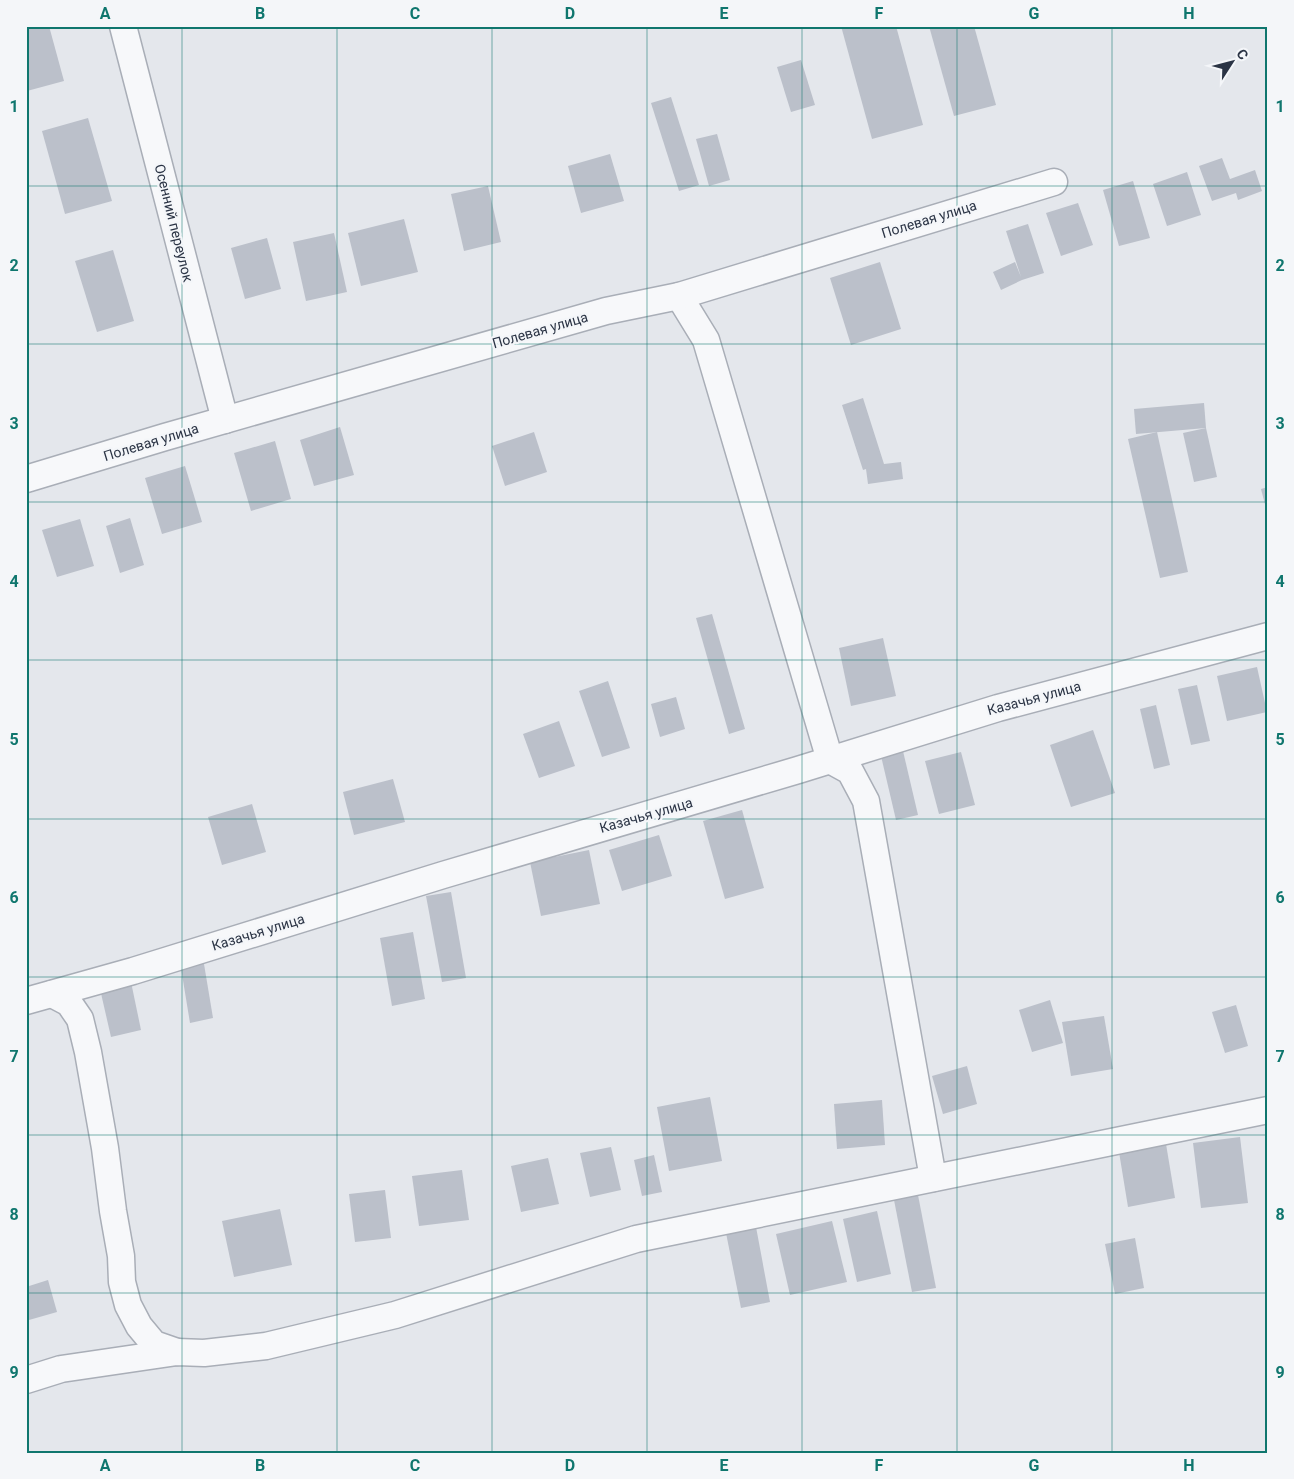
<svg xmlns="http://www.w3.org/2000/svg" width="1294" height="1479" viewBox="0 0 1294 1479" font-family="Roboto,sans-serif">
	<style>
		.building { fill: #bbc0ca }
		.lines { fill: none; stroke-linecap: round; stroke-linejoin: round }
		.street-casing { stroke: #a9aeb7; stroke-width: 29 }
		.street { stroke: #f7f8fa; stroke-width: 26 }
		.grid { fill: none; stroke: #0f766e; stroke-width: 1; stroke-opacity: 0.55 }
		.labels { text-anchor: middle; stroke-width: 4.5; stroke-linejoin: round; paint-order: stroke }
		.street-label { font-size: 14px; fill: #2b3445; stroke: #f4f6f9 }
		.neatline { fill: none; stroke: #0f766e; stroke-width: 2 }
		.grid-label { font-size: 16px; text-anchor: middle; font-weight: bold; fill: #0f766e }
	</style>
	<rect width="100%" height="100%" fill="#e4e7ec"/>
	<g class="building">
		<polygon points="26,26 49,26 64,81 27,91"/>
		<polygon points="841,26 896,26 923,125 872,139"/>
		<polygon points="929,26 974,26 996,105 954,116"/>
		<polygon points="801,60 815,105 791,112 777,67"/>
		<polygon points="671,97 699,185 679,191 651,103"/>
		<polygon points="88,118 112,201 65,214 42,131"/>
		<polygon points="717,134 730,180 709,186 696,139"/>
		<polygon points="610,154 624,201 581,213 568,166"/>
		<polygon points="1222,158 1230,179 1255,170 1262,191 1238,200 1236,193 1212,201 1199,166"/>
		<polygon points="1187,172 1201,215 1167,226 1153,184"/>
		<polygon points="1133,181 1150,238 1119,246 1103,190"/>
		<polygon points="488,186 501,242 464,251 451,194"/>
		<polygon points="1078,203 1093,245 1061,256 1046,213"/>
		<polygon points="404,219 418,272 361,286 348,233"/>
		<polygon points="1028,224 1044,273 1022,280 1001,290 993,272 1015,262 1021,277 1006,231"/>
		<polygon points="334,233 347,292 306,301 293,242"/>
		<polygon points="267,238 281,289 245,299 231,248"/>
		<polygon points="113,250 134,321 97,332 75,261"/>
		<polygon points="880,262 901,329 851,345 830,278"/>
		<polygon points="863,398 884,464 901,462 903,479 868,484 866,469 863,470 842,405"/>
		<polygon points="1204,403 1206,428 1136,434 1134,409"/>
		<polygon points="340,427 354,475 314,486 300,440"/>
		<polygon points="1206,428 1217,477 1194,482 1183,433"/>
		<polygon points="534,432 547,472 505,486 492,446"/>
		<polygon points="1157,432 1188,572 1160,578 1128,439"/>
		<polygon points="275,441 291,499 251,511 234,453"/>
		<polygon points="185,466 202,522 162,534 145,478"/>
		<polygon points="1268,487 1268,512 1267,512 1261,489"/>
		<polygon points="130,518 144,565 120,573 106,526"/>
		<polygon points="80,519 94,566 57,577 42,530"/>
		<polygon points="712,614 745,729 729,734 696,618"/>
		<polygon points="883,638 896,696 851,706 839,648"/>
		<polygon points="1257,667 1267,712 1227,721 1217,676"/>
		<polygon points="608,681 630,748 602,757 579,691"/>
		<polygon points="1197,685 1210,741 1191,745 1178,689"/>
		<polygon points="676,697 685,729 660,737 651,704"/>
		<polygon points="1156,705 1170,765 1154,769 1140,709"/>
		<polygon points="559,721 575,766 539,778 523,734"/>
		<polygon points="1093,730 1115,793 1071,807 1050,745"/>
		<polygon points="903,751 918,815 896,820 881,756"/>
		<polygon points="961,752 975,805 939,814 925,761"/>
		<polygon points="393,779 405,822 354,835 343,792"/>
		<polygon points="252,804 266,852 222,865 208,817"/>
		<polygon points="742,810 764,888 725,899 703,821"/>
		<polygon points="659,835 672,876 622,891 609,850"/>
		<polygon points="589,850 600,904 541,916 530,862"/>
		<polygon points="451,892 466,978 442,982 426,896"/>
		<polygon points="413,932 425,999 392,1006 380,938"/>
		<polygon points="202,952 213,1018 190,1023 179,956"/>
		<polygon points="131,982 141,1030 111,1037 100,989"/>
		<polygon points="1050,1000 1063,1043 1032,1052 1019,1010"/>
		<polygon points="1236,1005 1248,1046 1225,1053 1212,1012"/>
		<polygon points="1104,1016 1113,1069 1071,1076 1062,1022"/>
		<polygon points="967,1066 977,1104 943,1114 932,1076"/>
		<polygon points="710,1097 722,1161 669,1171 657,1107"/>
		<polygon points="882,1100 885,1145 837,1149 834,1104"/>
		<polygon points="1240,1137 1248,1203 1201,1208 1193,1143"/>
		<polygon points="1166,1144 1175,1198 1128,1207 1119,1152"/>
		<polygon points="611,1147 621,1190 590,1197 580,1153"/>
		<polygon points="654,1155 662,1192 642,1196 634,1160"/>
		<polygon points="548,1158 559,1204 521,1212 511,1166"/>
		<polygon points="462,1170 469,1220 419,1226 412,1176"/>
		<polygon points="385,1190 391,1238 355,1242 349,1194"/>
		<polygon points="918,1195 936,1288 912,1292 894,1200"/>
		<polygon points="280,1209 292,1265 234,1277 222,1221"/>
		<polygon points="877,1211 891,1274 857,1282 843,1219"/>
		<polygon points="832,1221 847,1282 790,1295 776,1234"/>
		<polygon points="756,1227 770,1302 741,1308 726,1233"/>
		<polygon points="1135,1238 1144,1288 1115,1294 1105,1244"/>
		<polygon points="48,1280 57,1312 29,1320 26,1312 26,1287"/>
	</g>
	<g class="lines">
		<g class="street-casing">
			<g id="street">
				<polyline points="123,26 225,420"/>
				<polyline points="679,296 706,340 830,760 850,771 866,801 933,1178"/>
				<polyline points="26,479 165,437 606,311 679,296 1054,182"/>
				<polyline points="52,994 69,1003 80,1019 88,1052 105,1148 113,1211 121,1256 122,1282 128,1305 139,1326 154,1344 177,1352"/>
				<polyline points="26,1001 133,971 443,875 798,770 998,708 1268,636"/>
				<polyline points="26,1380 61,1369 177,1352 204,1353 266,1346 395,1315 636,1239 1268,1110"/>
			</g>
		</g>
		<use href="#street" class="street"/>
	</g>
	<path class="grid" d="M 182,26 L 182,1453M 337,26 L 337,1453M 492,26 L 492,1453M 647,26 L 647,1453M 802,26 L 802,1453M 957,26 L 957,1453M 1112,26 L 1112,1453M 26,186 L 1268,186M 26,344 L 1268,344M 26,502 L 1268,502M 26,660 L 1268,660M 26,819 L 1268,819M 26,977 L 1268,977M 26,1135 L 1268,1135M 26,1293 L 1268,1293"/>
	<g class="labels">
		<g class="street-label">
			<text transform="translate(929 219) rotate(-17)" y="5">Полевая улица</text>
			<text transform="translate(174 223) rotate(76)" y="5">Осенний переулок</text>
			<text transform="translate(540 330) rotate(-16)" y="5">Полевая улица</text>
			<text transform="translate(151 442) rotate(-17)" y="5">Полевая улица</text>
			<text transform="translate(1034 698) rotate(-15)" y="5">Казачья улица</text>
			<text transform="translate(646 815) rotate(-16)" y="5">Казачья улица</text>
			<text transform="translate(258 932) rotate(-17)" y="5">Казачья улица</text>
		</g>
	</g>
	<rect width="1294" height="1479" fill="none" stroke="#f4f6f9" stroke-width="55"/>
	<g transform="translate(1232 62) rotate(54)" stroke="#f4f6f9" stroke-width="4" paint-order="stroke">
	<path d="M0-4L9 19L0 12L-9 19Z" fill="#2b3445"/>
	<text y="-8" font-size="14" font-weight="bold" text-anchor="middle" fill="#2b3445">С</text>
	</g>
	<rect x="28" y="28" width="1238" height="1424" class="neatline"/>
	<g class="grid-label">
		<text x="105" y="19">A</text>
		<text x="260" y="19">B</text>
		<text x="415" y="19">C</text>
		<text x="570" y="19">D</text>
		<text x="724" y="19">E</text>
		<text x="879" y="19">F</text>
		<text x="1034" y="19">G</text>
		<text x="1189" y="19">H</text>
		<text x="14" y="112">1</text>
		<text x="1280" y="112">1</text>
		<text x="14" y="271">2</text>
		<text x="1280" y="271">2</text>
		<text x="14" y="429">3</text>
		<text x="1280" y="429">3</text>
		<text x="14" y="587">4</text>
		<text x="1280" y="587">4</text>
		<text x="14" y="745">5</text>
		<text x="1280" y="745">5</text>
		<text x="14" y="903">6</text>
		<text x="1280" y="903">6</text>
		<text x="14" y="1062">7</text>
		<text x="1280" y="1062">7</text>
		<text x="14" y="1220">8</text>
		<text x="1280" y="1220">8</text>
		<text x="14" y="1378">9</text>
		<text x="1280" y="1378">9</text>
		<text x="105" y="1471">A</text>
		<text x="260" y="1471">B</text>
		<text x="415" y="1471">C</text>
		<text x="570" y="1471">D</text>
		<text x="724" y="1471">E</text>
		<text x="879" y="1471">F</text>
		<text x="1034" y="1471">G</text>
		<text x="1189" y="1471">H</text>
	</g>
</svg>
